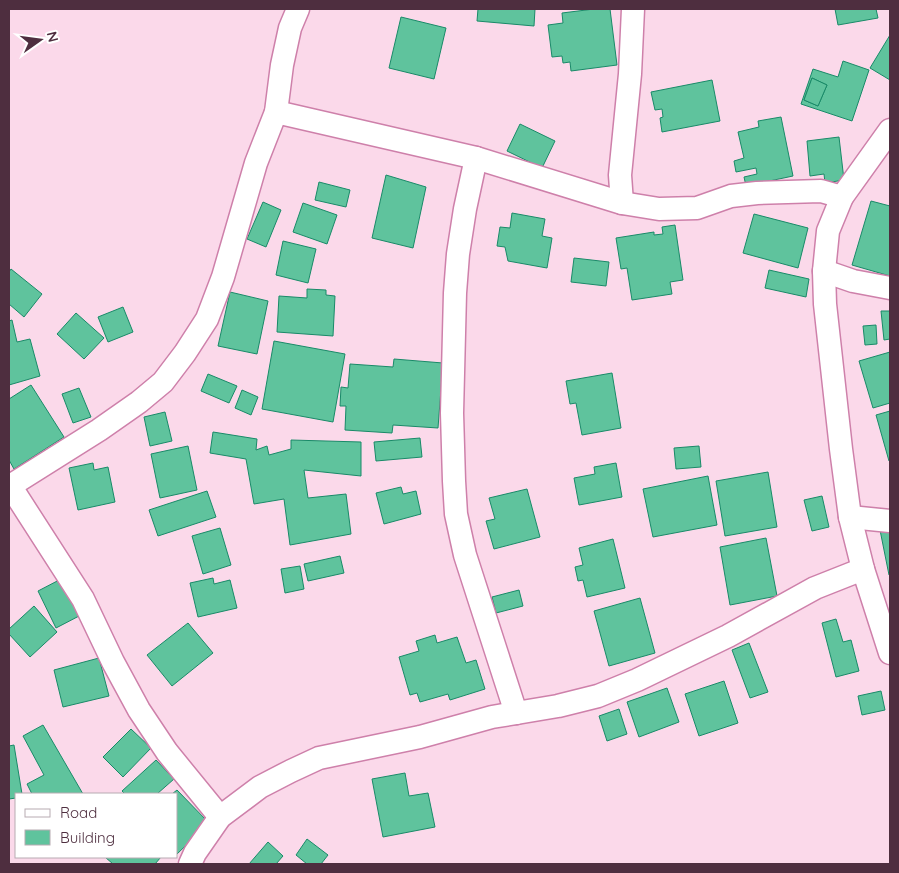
<svg xmlns="http://www.w3.org/2000/svg" width="899" height="873" viewBox="0 0 899 873" font-family="Quicksand,sans-serif">
	<style>
		.building { fill: #5fc39d; stroke: #198a68; fill-rule: evenodd }
		.lines { fill: none; stroke-linecap: round; stroke-linejoin: round }
		.street-casing { stroke: #ce80aa; stroke-width: 25 }
		.street { stroke: #fff; stroke-width: 22 }
	</style>
	<rect width="100%" height="100%" fill="#fbd9ea"/>
	<g class="building">
		<polygon points="478,9 535,9 534,26 477,21"/>
		<polygon points="594,9 610,9 617,65 571,71 570,62 563,63 562,56 552,57 548,25 563,23 562,13"/>
		<polygon points="835,9 876,9 878,18 838,25"/>
		<polygon points="401,17 446,28 434,79 389,68"/>
		<polygon points="890,35 890,80 870,68"/>
		<path d="M 843,61 L 869,70 L 852,121 L 801,104 L 813,69 L 838,77 ZM 812,78 L 827,85 L 818,106 L 804,100 Z"/>
		<polygon points="812,78 827,85 818,106 804,100"/>
		<polygon points="712,80 720,121 662,132 660,118 663,117 662,109 655,110 651,92"/>
		<polygon points="781,117 793,176 746,186 744,177 757,174 756,168 736,172 734,161 744,158 738,132 759,127 758,121"/>
		<polygon points="520,124 555,141 542,168 507,151"/>
		<polygon points="839,137 844,180 825,183 824,174 810,176 807,141"/>
		<polygon points="386,175 426,187 413,248 372,238"/>
		<polygon points="319,182 350,190 346,207 315,200"/>
		<polygon points="871,201 890,206 890,276 852,265"/>
		<polygon points="263,202 281,210 266,247 247,239"/>
		<polygon points="303,203 337,215 327,244 293,232"/>
		<polygon points="512,213 545,219 542,236 552,238 547,268 508,261 505,247 497,246 500,227 510,228"/>
		<polygon points="754,214 808,228 798,268 743,253"/>
		<polygon points="675,225 683,280 670,282 672,294 632,300 627,268 621,269 616,238 654,232 654,235 663,234 662,227"/>
		<polygon points="283,241 316,249 308,283 276,275"/>
		<polygon points="574,258 609,262 606,286 571,282"/>
		<polygon points="11,269 42,294 24,317 9,304 9,272"/>
		<polygon points="769,270 809,279 806,297 765,288"/>
		<polygon points="307,289 326,290 326,295 335,296 333,336 277,332 279,296 307,298"/>
		<polygon points="230,292 268,301 257,354 218,346"/>
		<polygon points="123,307 133,332 108,342 98,317"/>
		<polygon points="881,311 890,311 890,339 884,340"/>
		<polygon points="76,313 104,338 84,359 57,334"/>
		<polygon points="12,320 17,342 30,339 40,376 9,385 9,321"/>
		<polygon points="876,325 877,344 865,345 863,326"/>
		<polygon points="274,341 345,354 333,422 262,409"/>
		<polygon points="890,352 890,403 873,408 859,361"/>
		<polygon points="394,359 443,363 438,428 393,425 392,433 345,430 346,406 340,406 341,387 348,388 350,364 393,367"/>
		<polygon points="612,373 621,428 582,435 576,403 570,404 566,381"/>
		<polygon points="208,374 237,386 229,403 201,391"/>
		<polygon points="31,385 64,437 14,469 9,460 9,399"/>
		<polygon points="79,388 91,417 73,423 62,394"/>
		<polygon points="242,390 258,397 251,415 235,408"/>
		<polygon points="890,411 890,460 889,461 876,415"/>
		<polygon points="165,412 172,441 150,446 144,417"/>
		<polygon points="213,432 257,439 256,450 267,446 269,455 291,449 291,440 361,442 361,476 304,470 308,498 346,494 351,534 290,545 284,499 254,504 246,459 210,453"/>
		<polygon points="420,438 422,457 376,461 374,442"/>
		<polygon points="188,446 197,490 160,498 151,454"/>
		<polygon points="699,446 701,467 676,469 674,448"/>
		<polygon points="93,463 94,470 108,467 115,502 78,510 69,468"/>
		<polygon points="616,463 622,497 579,505 574,478 595,474 594,467"/>
		<polygon points="768,472 777,527 725,536 716,481"/>
		<polygon points="708,476 717,525 653,537 643,489"/>
		<polygon points="401,487 403,494 416,491 421,514 384,524 376,493"/>
		<polygon points="527,489 540,537 494,549 486,521 495,519 489,498"/>
		<polygon points="207,491 216,517 158,536 149,510"/>
		<polygon points="822,496 829,527 812,531 804,500"/>
		<polygon points="220,528 231,565 203,574 192,536"/>
		<polygon points="890,528 890,575 889,575 880,530"/>
		<polygon points="766,538 777,596 730,605 720,547"/>
		<polygon points="613,539 625,588 587,597 583,580 578,581 575,567 583,565 579,548"/>
		<polygon points="340,556 344,573 308,581 304,564"/>
		<polygon points="300,566 304,589 285,593 281,569"/>
		<polygon points="63,578 81,615 56,628 38,591"/>
		<polygon points="213,578 214,584 230,580 237,608 198,617 190,583"/>
		<polygon points="519,590 523,606 496,613 492,597"/>
		<polygon points="640,598 655,653 609,666 594,611"/>
		<polygon points="34,606 57,632 30,657 9,634 9,629"/>
		<polygon points="836,619 843,642 851,640 859,671 836,677 822,623"/>
		<polygon points="188,623 213,653 172,686 147,655"/>
		<polygon points="435,635 437,643 457,637 466,663 476,660 485,689 450,700 448,694 420,702 417,693 410,695 399,657 419,651 416,641"/>
		<polygon points="749,643 768,692 750,698 732,650"/>
		<polygon points="99,658 109,696 63,707 54,670"/>
		<polygon points="724,681 738,723 699,736 685,694"/>
		<polygon points="667,688 679,722 639,737 627,702"/>
		<polygon points="881,691 885,710 862,715 858,696"/>
		<polygon points="619,709 627,734 607,741 599,716"/>
		<polygon points="43,725 83,794 32,794 27,784 44,775 23,736"/>
		<polygon points="131,729 151,748 123,777 103,757"/>
		<polygon points="14,745 22,794 16,794 16,798 9,799 9,746"/>
		<polygon points="156,760 174,779 157,794 125,794 122,791"/>
		<polygon points="405,773 409,796 428,793 435,827 383,837 372,779"/>
		<polygon points="177,790 209,823 176,855 176,794 172,794"/>
		<polygon points="307,839 328,855 321,864 307,864 296,855"/>
		<polygon points="268,842 283,856 276,864 249,864"/>
		<polygon points="105,857 161,857 155,864 113,864"/>
	</g>
	<g class="lines">
		<g class="street-casing">
			<g id="street">
				<polyline points="276,112 476,158 622,203 659,209 697,208 731,196 757,193 821,191 842,197"/>
				<polyline points="890,130 842,197 828,231 824,271 825,304 841,449 850,517 863,569 890,653"/>
				<polyline points="476,158 465,209 458,254 455,293 452,413 454,481 456,514 465,555 516,713"/>
				<polyline points="622,203 620,175 630,74 633,9"/>
				<polyline points="824,271 853,281 890,288"/>
				<polyline points="9,484 83,599 113,662 139,710 167,752 220,817"/>
				<polyline points="10,486 99,430 139,402 163,382 185,353 207,319 223,277 256,163 276,112 282,65 290,28 298,9"/>
				<polyline points="850,517 890,521"/>
				<polyline points="190,864 195,853 220,817 260,787 291,771 319,758 420,737 492,717 558,706 598,696 637,680 728,636 815,588 863,569"/>
			</g>
		</g>
		<use href="#street" class="street"/>
	</g>
	<rect width="899" height="873" fill="none" stroke="#4e2e3f" stroke-width="20"/>
	<rect x="15" y="793" width="162" height="65" fill="#ffffff" stroke="#b8abb2"/>
	<rect x="25" y="809" width="25" height="8" fill="#ffffff" stroke="#b8abb2"/>
	<text x="60" y="818" font-size="15" fill="#4e2e3f">Road</text>
	<rect x="25" y="830" width="25" height="15" fill="#5fc39d" stroke="#b8abb2"/>
	<text x="60" y="843" font-size="15" fill="#4e2e3f">Building</text>
	<g transform="translate(40 40) rotate(76)" stroke="#ffffff" stroke-width="4" paint-order="stroke">
	<path d="M0-4L9 19L0 12L-9 19Z" fill="#4e2e3f"/>
	<text y="-8" font-size="14" font-weight="bold" text-anchor="middle" fill="#4e2e3f">N</text>
	</g>
</svg>
